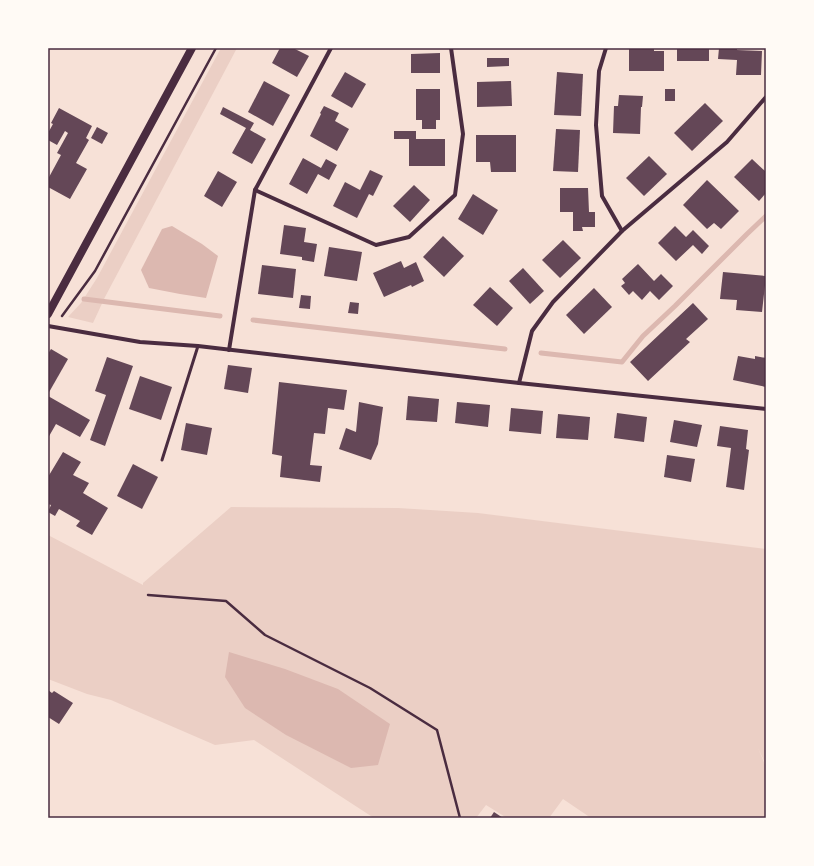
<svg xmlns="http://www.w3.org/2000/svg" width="814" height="866" viewBox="0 0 814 866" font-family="Georgia,serif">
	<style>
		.green { fill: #ebcfc5 }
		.water { fill: #dcb8b0 }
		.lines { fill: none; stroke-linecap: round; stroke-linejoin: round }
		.stream { stroke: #dcb8b0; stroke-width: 5 }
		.building { fill: #644757 }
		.path { stroke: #4a2c40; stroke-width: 2.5 }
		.service { stroke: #4a2c40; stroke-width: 3 }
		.minor { stroke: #4a2c40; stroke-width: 4 }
		.secondary { stroke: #4a2c40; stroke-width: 8 }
		.neatline { fill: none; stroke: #4a2c40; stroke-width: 1.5 }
	</style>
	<rect width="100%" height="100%" fill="#f7e1d7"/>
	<g class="green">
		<polygon points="221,48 237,48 105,297 93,323 68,317 81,303 97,278"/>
		<polygon points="231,507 398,508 478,513 766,549 766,765 758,748 766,767 766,818 591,818 563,799 549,818 507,818 486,805 476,818 374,818 254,740 215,745 111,700 87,694 48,679 48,535 143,585 143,583"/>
	</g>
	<g class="water">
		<polygon points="172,226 202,244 218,256 206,298 180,294 149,288 141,270 162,229"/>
		<polygon points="229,652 285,669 338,689 390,724 378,765 351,768 286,735 245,708 225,677"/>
	</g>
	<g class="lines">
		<g class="stream">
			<polyline points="84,299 220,316"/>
			<polyline points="253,320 505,349"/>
			<polyline points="541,353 622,362 643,336 675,306 747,234 766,216"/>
		</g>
	</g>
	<g class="building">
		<polygon points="280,48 293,48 309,56 297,77 272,63"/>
		<polygon points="629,48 654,48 654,51 664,51 664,71 629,71"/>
		<rect x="677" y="48" width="32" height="13"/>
		<polygon points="719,48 737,48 737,50 762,51 761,75 736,75 737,60 718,59"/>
		<polygon points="440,53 440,73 411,73 411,54"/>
		<polygon points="487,58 509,58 509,66 487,67"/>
		<polygon points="345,72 366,84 352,108 331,96"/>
		<polygon points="557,72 583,74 581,116 554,115"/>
		<polygon points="264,81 290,95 273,126 248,112"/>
		<polygon points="511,81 512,106 477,107 477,82"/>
		<polygon points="416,89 440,89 440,120 436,120 436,129 422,129 422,120 416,120"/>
		<rect x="665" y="89" width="10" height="12"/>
		<polygon points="619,95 643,96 642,107 641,107 640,134 613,133 614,106 618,106"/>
		<polygon points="705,103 723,121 692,151 674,133"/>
		<polygon points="324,106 339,113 335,121 349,129 337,151 310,136 321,114 320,113"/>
		<polygon points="223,107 254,123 250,130 266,139 252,164 232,153 246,128 220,114"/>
		<polygon points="59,108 92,126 86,138 89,140 76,163 87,169 70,199 48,187 48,179 61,155 57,153 68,133 65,131 57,145 48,140 48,133 53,124 51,123"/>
		<polygon points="97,127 108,133 102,144 91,138"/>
		<polygon points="556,129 580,130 578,172 553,171"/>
		<polygon points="394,131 416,131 416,139 445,139 445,166 409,166 409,139 394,139"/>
		<polygon points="476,135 516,135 516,172 491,172 490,162 476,162"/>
		<polygon points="649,156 667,174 644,196 626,178"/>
		<polygon points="303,158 321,168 326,159 337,165 329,180 318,174 307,194 289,184"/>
		<polygon points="752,159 766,172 766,193 759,201 734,177"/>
		<polygon points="370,170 383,176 373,196 369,194 357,218 333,206 345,182 360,190"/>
		<polygon points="218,171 237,182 222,207 204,196"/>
		<polygon points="707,180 739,211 721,229 714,223 707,229 683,205"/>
		<polygon points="414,185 430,200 410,222 393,206"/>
		<polygon points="560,188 588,188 589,212 595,212 595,227 582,227 583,231 573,231 573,212 560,212"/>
		<polygon points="473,194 498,210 483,235 458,219"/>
		<polygon points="284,225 306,228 304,242 317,244 314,262 302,260 302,257 280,254"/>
		<polygon points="675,226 686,237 693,230 709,246 702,254 693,245 676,261 658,243"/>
		<polygon points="443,236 464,256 444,277 423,257"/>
		<polygon points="563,240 581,258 560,278 542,260"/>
		<polygon points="329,247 362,252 357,281 324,276"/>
		<polygon points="401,261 404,268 416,262 424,281 412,287 411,285 384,297 373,273"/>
		<polygon points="638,264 654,281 661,274 673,286 659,300 650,291 642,300 633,291 629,295 621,286 625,283 622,279"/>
		<polygon points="262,265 296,269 293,298 258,294"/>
		<polygon points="523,268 544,291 530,304 509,281"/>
		<polygon points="723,272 766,276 762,312 736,310 737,300 720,299"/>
		<polygon points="490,287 513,308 497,326 473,305"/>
		<polygon points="594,288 612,307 584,334 566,315"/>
		<polygon points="301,295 311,296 310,309 299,308"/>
		<polygon points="350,302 359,303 358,314 348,313"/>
		<polygon points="693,303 708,319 686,339 690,342 648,381 630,362"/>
		<polygon points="51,349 68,359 48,394 48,354"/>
		<polygon points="738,356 755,359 755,356 766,358 766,387 733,380"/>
		<polygon points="107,357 133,366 105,446 90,440 106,395 95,391"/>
		<polygon points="228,365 252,368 248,393 224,389"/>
		<polygon points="140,376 172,387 161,420 129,409"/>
		<polygon points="279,382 347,390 344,410 328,408 325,434 314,433 310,465 322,466 320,482 280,477 282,456 272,454"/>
		<polygon points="48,396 90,420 80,437 56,424 48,438"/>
		<polygon points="408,396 439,399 437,422 406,420"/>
		<polygon points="359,402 383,407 378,444 371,460 339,449 346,428 356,432"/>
		<polygon points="457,402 490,405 488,427 455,423"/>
		<polygon points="511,408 543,411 541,434 509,431"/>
		<polygon points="617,413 647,417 644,442 614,438"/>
		<polygon points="558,414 590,417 588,440 556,438"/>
		<polygon points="674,420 702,425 697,447 670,442"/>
		<polygon points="186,423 212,428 207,455 181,450"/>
		<polygon points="720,426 748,430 746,449 749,450 744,490 726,487 731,448 717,446"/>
		<polygon points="63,452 81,462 73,475 89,483 83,493 108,508 92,535 76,526 80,521 59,509 55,516 48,512 51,505 48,504 48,477"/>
		<polygon points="667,455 695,459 691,482 664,477"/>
		<polygon points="133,464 158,477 142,509 117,496"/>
		<polygon points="48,690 52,693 54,691 73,703 59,724 48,717"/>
		<polygon points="494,812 503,818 490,818"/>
	</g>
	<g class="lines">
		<g class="path">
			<polyline points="62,316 95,271 216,48"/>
			<polyline points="148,595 226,601 265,635 370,688 437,730 460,818"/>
		</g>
		<polyline class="service" points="162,460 198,346"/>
		<g class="minor">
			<polyline points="606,48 599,71 596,125 602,196 622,231"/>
			<polyline points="255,190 376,245 409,237 455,195 463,134 451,48"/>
			<polyline points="48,326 140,342 198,346 519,383 766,409"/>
			<polyline points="229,350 255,190 331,48"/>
			<polyline points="519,383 532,331 553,302 622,231 727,142 766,97"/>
		</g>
		<polyline class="secondary" points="48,314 192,48"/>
	</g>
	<rect width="814" height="866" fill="none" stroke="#fffaf5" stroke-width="98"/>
	<rect x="49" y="49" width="716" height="768" class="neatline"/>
</svg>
